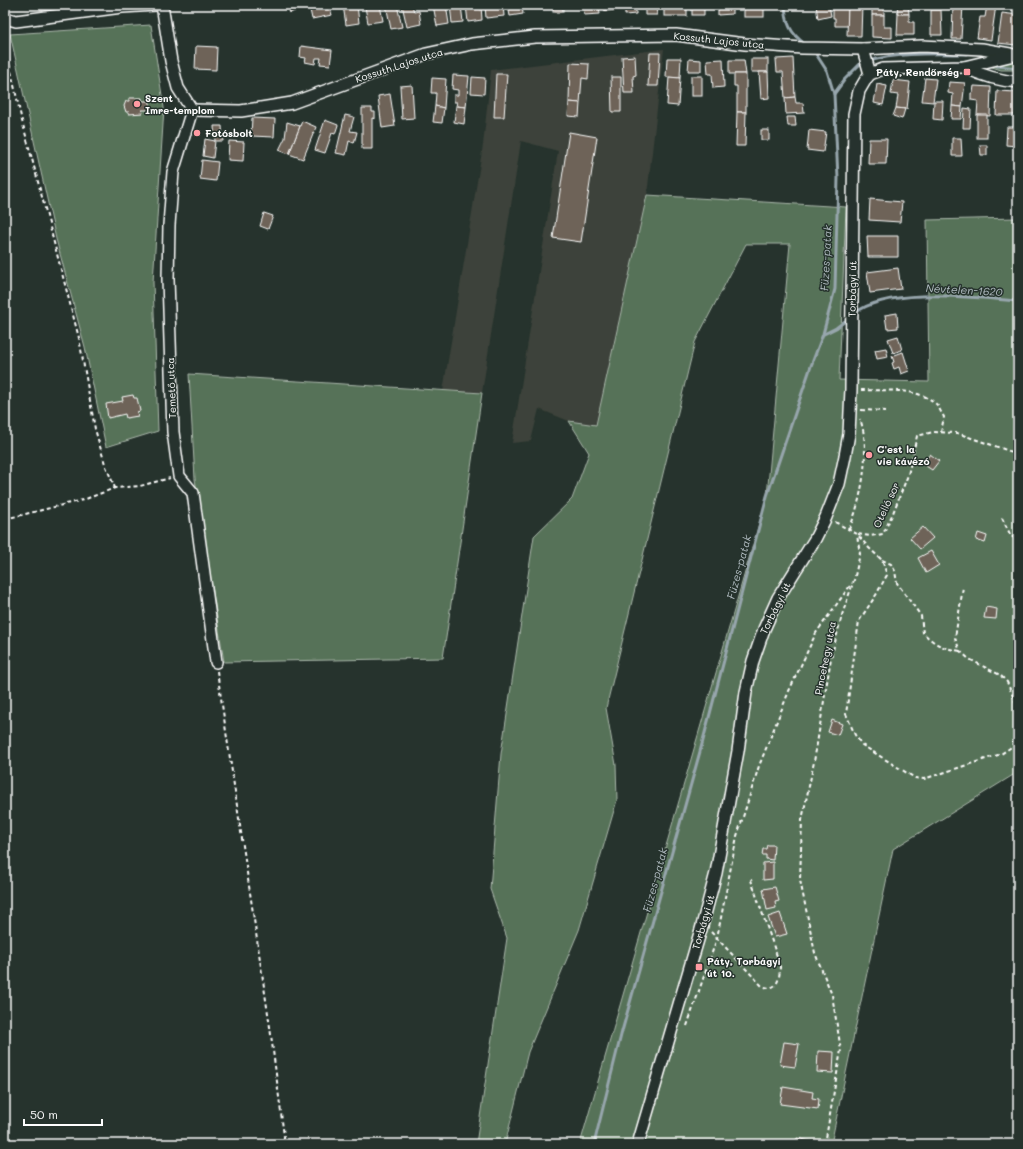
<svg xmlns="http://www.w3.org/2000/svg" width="1023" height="1149" viewBox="0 0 1023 1149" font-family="Mali,sans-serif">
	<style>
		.built { fill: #3c423a }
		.green { fill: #577258; stroke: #abb8ac }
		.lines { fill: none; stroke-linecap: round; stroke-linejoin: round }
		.stream { stroke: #97a6ad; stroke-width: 3 }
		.building { fill: #6e6458; stroke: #fff }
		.minor-casing { stroke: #fff; stroke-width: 14 }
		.path { stroke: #fff; stroke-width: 2; stroke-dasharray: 4 3; stroke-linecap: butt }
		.minor { stroke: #26332d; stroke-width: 11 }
		.poi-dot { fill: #ff9aa2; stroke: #26332d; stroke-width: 1.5 }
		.labels { text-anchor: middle; stroke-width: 3; stroke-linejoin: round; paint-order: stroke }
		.street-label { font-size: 10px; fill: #fff; stroke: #26332d }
		.poi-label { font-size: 10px; font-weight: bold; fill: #fff; stroke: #26332d; text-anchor: start }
		.water-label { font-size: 11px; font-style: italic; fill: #b1bcc1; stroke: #26332d }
	</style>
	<rect width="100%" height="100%" fill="#26332d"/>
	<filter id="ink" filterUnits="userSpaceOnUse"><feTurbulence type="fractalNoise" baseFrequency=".025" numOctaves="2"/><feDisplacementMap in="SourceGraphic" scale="8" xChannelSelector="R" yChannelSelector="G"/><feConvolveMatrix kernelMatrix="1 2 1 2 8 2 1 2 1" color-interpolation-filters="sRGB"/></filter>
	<g filter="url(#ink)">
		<polygon class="built" points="664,49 647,195 596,425 569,421 539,409 531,441 512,443 558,151 521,141 482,393 443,391 483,145 491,70"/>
		<g class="green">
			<polygon points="151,25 164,108 153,282 158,431 106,447 85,347 56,239 10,34"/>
			<polygon points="986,60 1018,60 1018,70 1001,70 986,65"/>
			<polygon points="647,195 846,207 839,380 929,382 927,220 1018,218 1018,772 893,849 831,1144 580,1144 767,496 790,244 746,244 695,342 606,708 616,765 617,800 579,930 528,1052 505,1144 476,1144 507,938 490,889 501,754 534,536 572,499 589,453 569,421 596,425"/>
			<polygon points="189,374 482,393 443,658 224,662 195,479"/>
		</g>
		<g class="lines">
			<g class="stream">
				<path d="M 785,5 C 786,23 790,33 805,44"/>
				<path d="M 869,61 C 899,52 936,54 967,54"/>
				<polyline points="997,66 1018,68"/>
				<polyline points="834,94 845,79 861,63 864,63"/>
				<path d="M 855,313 C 890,286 976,298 1018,301"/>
				<polyline points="824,334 836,328 849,318"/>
				<polyline points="594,1144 621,1035 701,748 767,496 811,366 823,334 835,289 838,178 834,94 827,71 814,51"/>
			</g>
		</g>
		<g class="building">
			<polygon points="287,5 298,5 299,9 290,13"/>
			<polygon points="309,5 329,5 332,15 312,19"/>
			<polygon points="343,5 357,5 359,23 346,25"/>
			<polygon points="376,5 380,5 383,21 368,23 365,7"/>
			<polygon points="386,5 397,5 402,27 391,29"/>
			<polygon points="402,5 412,5 414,12 419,11 421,24 407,27"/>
			<polygon points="433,5 446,5 449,24 437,26"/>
			<polygon points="450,5 461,5 463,22 452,23"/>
			<polygon points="466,5 481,5 482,20 468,22"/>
			<polygon points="485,5 503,5 504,16 486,18"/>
			<polygon points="508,5 522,5 523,14 510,16"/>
			<rect x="553" y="5" width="10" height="7"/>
			<polygon points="583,5 599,5 600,14 584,15"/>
			<polygon points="604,5 618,5 619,10 605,11"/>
			<polygon points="625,5 636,5 636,14 625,15"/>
			<polygon points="645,5 656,5 657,15 645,15"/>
			<rect x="664" y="5" width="23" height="11"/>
			<rect x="692" y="5" width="12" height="10"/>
			<polygon points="718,5 732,5 732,14 718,15"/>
			<rect x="744" y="5" width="20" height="12"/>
			<polygon points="816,5 829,5 831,16 818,19"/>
			<polygon points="835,5 848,5 848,26 835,26 835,18 833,18 833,7 835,8"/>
			<polygon points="848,5 862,5 861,36 847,36"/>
			<rect x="872" y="5" width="12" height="10"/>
			<polygon points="897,5 908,5 909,14 898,14"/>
			<polygon points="953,5 963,5 961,39 952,39"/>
			<polygon points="987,5 996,5 991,40 977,38 980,17 985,17"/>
			<polygon points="931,10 941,10 942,35 931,35"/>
			<polygon points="1002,13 1018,15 1018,31 1016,45 998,43"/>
			<polygon points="898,14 909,14 909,22 914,22 914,35 897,35"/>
			<polygon points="872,15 884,15 884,27 892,27 892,38 872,37"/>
			<polygon points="196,46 217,47 216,70 195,69"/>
			<polygon points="301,46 332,50 330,65 320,64 321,58 316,58 315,64 305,62 306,58 300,57"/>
			<polygon points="650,53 660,53 658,86 648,86"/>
			<polygon points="635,56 636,75 633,76 634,93 624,93 622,57"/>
			<polygon points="667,58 681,58 680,78 666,77"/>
			<polygon points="793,58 795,97 785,98 783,72 777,72 776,59"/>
			<polygon points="689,59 701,60 701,71 688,71"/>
			<polygon points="723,59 724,87 713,88 712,74 708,74 707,60"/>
			<rect x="751" y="59" width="17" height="13"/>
			<polygon points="729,60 744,60 746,74 729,74"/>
			<polygon points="570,63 589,64 588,79 582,78 580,103 569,102"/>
			<polygon points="759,72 768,72 769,98 761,99"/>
			<polygon points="496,74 507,74 504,117 494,117"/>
			<polygon points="734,74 746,74 746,112 737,112 737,86 734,86"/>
			<polygon points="453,75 469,76 466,107 456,106 457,102 454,102 454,95 458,95 458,90 452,89"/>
			<rect x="691" y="76" width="11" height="20"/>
			<polygon points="472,77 485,78 484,94 471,93"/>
			<polygon points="611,77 621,77 621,112 612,112"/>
			<polygon points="669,77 680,78 678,106 667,105"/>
			<polygon points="432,78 446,79 444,108 435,106 436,93 431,93"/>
			<polygon points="925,78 936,79 933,102 922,101"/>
			<polygon points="893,80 910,82 907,109 896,108 898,95 891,94"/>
			<polygon points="949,82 965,83 962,107 952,106 953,94 948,93"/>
			<polygon points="877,84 887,86 883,105 874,103"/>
			<polygon points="412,85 414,118 402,119 400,86"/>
			<polygon points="974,86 991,87 990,116 977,115 978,101 971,100 971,93 973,93"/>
			<polygon points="997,91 1016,92 1015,115 996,115"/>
			<polygon points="390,94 395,126 382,128 378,96"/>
			<polygon points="795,97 796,103 803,103 804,113 786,114 785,98"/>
			<polygon points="129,98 142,98 142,101 150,101 150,110 142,110 143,113 129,114 129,112 126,112 124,106 126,101 129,101"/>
			<polygon points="934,101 943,101 942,120 933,119"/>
			<polygon points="569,102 580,103 579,117 568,116"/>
			<polygon points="435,106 444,108 442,123 433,122"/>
			<polygon points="456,106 466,107 464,124 454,122"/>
			<polygon points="952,106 962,107 961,119 951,119"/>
			<polygon points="362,108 372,108 372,112 375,112 375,119 372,118 372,149 362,149"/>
			<polygon points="896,108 905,109 902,119 893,116"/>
			<polygon points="964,108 971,109 970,128 963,128"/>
			<polygon points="737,112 746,112 745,146 736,146"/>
			<polygon points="345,115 354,117 350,131 357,132 354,143 349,141 346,155 336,153"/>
			<rect x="977" y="115" width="10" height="23"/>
			<polygon points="787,117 795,117 796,126 788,126"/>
			<polygon points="252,118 275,119 274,137 251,136"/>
			<polygon points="325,120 338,125 335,134 332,133 325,153 315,150"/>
			<polygon points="302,121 316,127 303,159 289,154"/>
			<polygon points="287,122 300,126 289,154 279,150 285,138"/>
			<polygon points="214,126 222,126 223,141 215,141"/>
			<polygon points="1007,127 1018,127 1016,146 1006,145"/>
			<rect x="761" y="130" width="8" height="10"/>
			<polygon points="809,130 826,132 823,152 807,150"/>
			<polygon points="569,132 597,137 581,242 553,238"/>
			<polygon points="952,138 961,138 962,156 952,156"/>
			<polygon points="205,139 215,141 213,158 203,156"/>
			<polygon points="869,139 887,139 886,164 868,164"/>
			<polygon points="229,141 244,142 243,161 228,160"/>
			<polygon points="980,145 987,145 987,155 981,155"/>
			<polygon points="202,160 218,162 216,181 200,179"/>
			<polygon points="870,199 902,202 900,222 869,220"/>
			<polygon points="264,213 273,216 268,229 260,226"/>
			<polygon points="867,236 898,236 898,257 868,257"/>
			<polygon points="898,268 901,289 870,293 867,272"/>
			<polygon points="897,313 898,328 887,329 885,315"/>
			<polygon points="898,336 902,350 893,353 888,339"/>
			<polygon points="886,348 888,357 877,359 875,350"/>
			<polygon points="903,352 909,371 901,374 899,367 894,369 892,363 894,362 892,356"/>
			<polygon points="133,395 134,398 137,398 140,411 137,412 138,416 126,418 125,414 108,418 106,404 123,401 122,397"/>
			<polygon points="930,454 939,461 932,470 923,464"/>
			<polygon points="923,527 933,538 920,549 910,538"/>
			<polygon points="978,533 987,536 985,543 976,540"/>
			<polygon points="931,551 939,565 926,573 918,558"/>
			<polygon points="986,607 997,609 996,619 984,618"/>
			<polygon points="832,720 842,724 838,735 828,732"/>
			<polygon points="767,845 774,845 773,860 766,859 766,855 762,855 763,849 766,849"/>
			<polygon points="773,862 773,879 763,880 763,863"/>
			<polygon points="775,887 779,901 775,902 776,908 767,910 763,889"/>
			<polygon points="780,913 787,934 775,937 768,917"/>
			<polygon points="784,1042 799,1044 795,1067 780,1065"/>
			<polygon points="818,1051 834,1052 833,1073 817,1072"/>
			<polygon points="783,1087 813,1092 812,1098 819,1099 818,1109 780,1104"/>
			<polygon points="797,1138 814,1142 813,1144 796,1144"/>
		</g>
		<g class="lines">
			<g class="minor-casing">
				<g id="minor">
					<polyline points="162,5 171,61 178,88 192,110"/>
					<polyline points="5,18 16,21 122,7 156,5"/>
					<polyline points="863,49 870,74"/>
					<path d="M 964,67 C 981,75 999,81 1018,82"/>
					<polyline points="192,110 241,111 292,103 426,54 472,44 535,37 676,35 745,44 802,48 863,49 922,46 982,49 1010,54"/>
					<polyline points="192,110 173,172 169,225 168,279 173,432 179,476 193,493 216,662"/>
					<polyline points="638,1144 702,926 716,873 738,751 746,692 753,661 764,629 778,598 815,539 826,517 839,484 845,456 849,434 851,389 854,114 859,91 866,79 870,74 883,69 964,67 1018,54"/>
				</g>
			</g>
			<g class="path">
				<polyline points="5,44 21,117 79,338 95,429 105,464 115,488"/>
				<path d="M 861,390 C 884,391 922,387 938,406 C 940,410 942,414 944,417 L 941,432"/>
				<polyline points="861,410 888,411"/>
				<polyline points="1002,518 1011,536 1018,540"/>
				<polyline points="5,519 83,500 115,488 140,486 170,478"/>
				<polyline points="835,522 857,534 869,548 882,560 887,575 876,595 859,621 846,714 855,735 862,745 915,778 924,779 1001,754 1010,748 1015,740 1017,706 1007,682 1000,675 969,659 960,651 955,638 963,587"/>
				<path d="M 849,529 C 862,501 871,448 860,419"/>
				<polyline points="858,534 870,536 883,534 893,513 908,475 917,436 933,432 957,433 1018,454"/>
				<path d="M 882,560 L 891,564 L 895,571 L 897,583 L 921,616 L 923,633 C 936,645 942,648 960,651"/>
				<polyline points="217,671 270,1027 285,1144"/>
				<path d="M 711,932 L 762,986 C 778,993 780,977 780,965 L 750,877"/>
				<polyline points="687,1026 717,938 737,836 759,766 789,691 816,633 852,583"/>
				<polyline points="825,1144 841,1050 832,995 815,953 800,880 802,820 814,762 831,658 842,615 854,580 860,554 857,535"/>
			</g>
			<use href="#minor" class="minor"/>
		</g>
	</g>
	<g class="poi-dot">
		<rect x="963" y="68" width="8" height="8" rx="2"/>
		<circle cx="137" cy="104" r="4"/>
		<circle cx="197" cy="133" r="4"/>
		<circle cx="869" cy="455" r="4"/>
		<rect x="695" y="963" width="8" height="8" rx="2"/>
	</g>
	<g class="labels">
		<g class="street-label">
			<text transform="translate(719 40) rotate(6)" y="4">Kossuth Lajos utca</text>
			<text transform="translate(399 65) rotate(-18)" y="4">Kossuth Lajos utca</text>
			<text transform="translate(852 289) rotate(-89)" y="4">Torbágyi út</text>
			<text transform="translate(171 388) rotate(-92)" y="4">Temető utca</text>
			<text transform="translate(886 505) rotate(-65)" y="4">Otelló sor</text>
			<text transform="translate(775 608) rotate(-64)" y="4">Torbágyi út</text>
			<text transform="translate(825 658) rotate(-79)" y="4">Pincehegy utca</text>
			<text transform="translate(703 922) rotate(-74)" y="4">Torbágyi út</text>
		</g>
		<g class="poi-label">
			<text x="959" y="76" text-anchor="end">Páty, Rendőrség</text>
			<text x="145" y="102">Szent<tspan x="145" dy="12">Imre-templom</tspan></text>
			<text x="205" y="137">Fotósbolt</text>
			<text x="877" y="453">C'est la<tspan x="877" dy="12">vie kávézó</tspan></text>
			<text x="707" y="965">Páty, Torbágyi<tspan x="707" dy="12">út 10.</tspan></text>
		</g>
		<g class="water-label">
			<text transform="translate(826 258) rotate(-87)" y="4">Füzes-patak</text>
			<text transform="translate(964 290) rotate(3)" y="4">Névtelen-1620</text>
			<text transform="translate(739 567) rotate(-75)" y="4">Füzes-patak</text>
			<text transform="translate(655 880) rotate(-75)" y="4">Füzes-patak</text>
		</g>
	</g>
	<rect width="1023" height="1149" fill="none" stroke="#26332d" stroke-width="20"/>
	<rect x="10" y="10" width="1003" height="1129" fill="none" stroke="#fff" stroke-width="1.5" filter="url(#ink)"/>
	<path d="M24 1119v6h78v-6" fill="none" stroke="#ffffff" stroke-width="2"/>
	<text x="30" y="1119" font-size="12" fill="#ffffff" stroke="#26332d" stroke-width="3" paint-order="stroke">50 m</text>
</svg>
